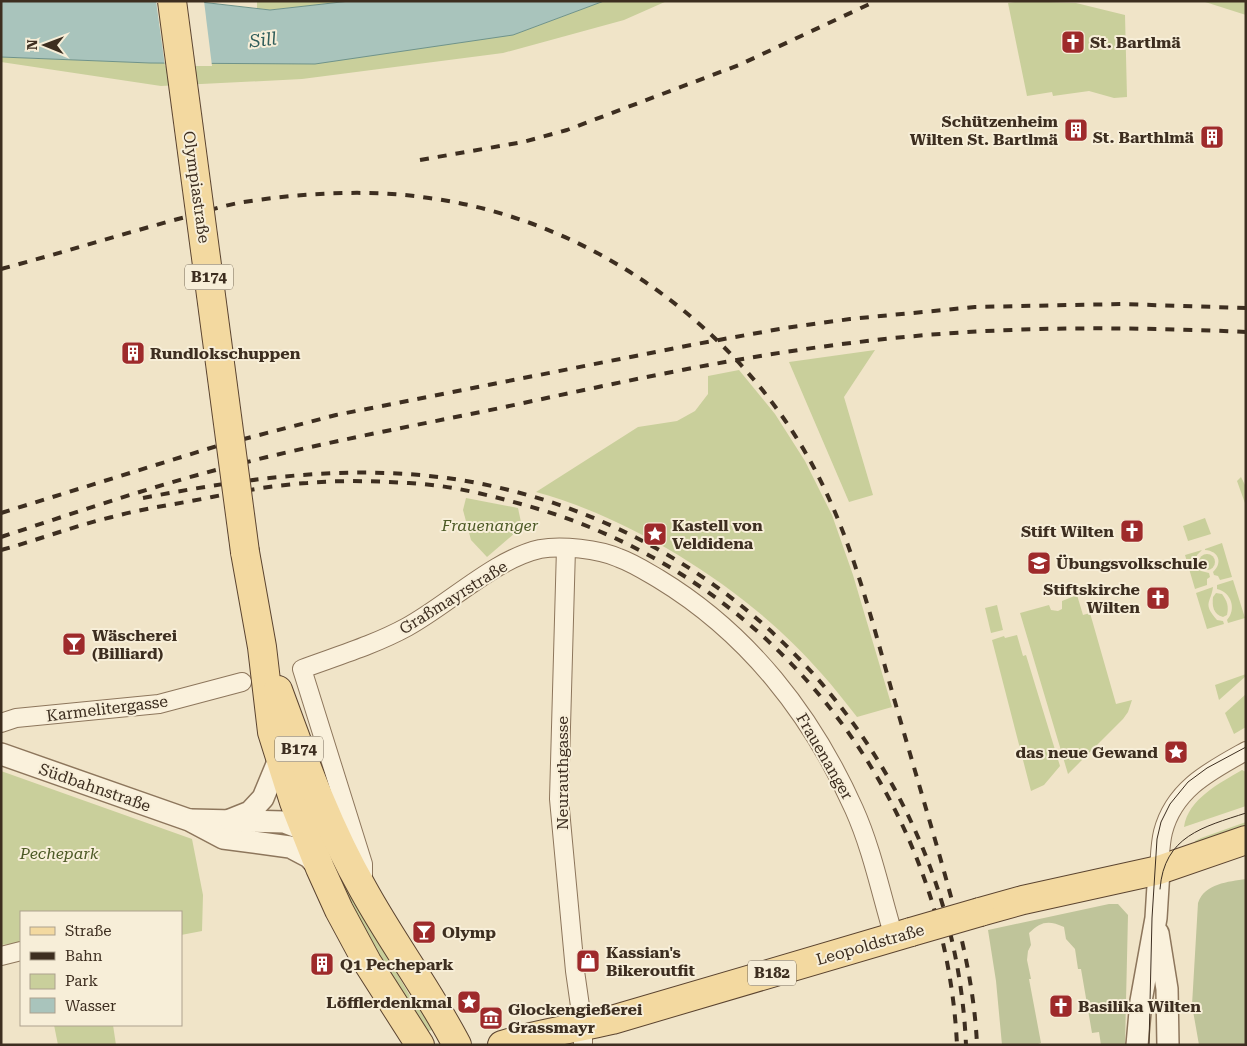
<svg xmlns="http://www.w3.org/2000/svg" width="1247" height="1046" viewBox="0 0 1247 1046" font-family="'Roboto Serif',serif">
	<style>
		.green { fill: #c9cf9b }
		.cemetery { fill: #bfc49a }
		.water { fill: #a9c4bc; stroke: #6f938a }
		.pier { fill: #f0e4c8 }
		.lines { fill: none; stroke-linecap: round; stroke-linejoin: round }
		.minor-casing { stroke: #8d765c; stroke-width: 20 }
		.tertiary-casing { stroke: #8d765c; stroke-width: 24 }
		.primary-casing { stroke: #5b4430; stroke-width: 30 }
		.minor { stroke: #faf1dc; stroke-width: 18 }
		.tertiary { stroke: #faf1dc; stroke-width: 21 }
		.primary { stroke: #f3d9a0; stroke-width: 28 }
		.tram { stroke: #3d2e20; stroke-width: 1 }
		.rail { stroke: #3d2e20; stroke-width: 4; stroke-dasharray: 9 9; stroke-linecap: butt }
		.primary-bridge-casing { stroke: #5b4430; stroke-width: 30; stroke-linecap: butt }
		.primary-bridge { stroke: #f3d9a0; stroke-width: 28 }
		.labels { text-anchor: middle; stroke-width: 4; stroke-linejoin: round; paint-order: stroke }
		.shield { fill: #f7eed8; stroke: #756857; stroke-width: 1 }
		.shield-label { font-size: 15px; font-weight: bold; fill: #3d2e20 }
		.poi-label { font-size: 16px; font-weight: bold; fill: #3d2e20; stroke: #f7eed8; text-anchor: start }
		.street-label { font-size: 16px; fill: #3d2e20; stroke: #f7eed8 }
		.park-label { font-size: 16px; font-style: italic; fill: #4d5a26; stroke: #f7eed8 }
		.water-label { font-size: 18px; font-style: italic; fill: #2f5d5a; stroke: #f7eed8 }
	</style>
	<rect width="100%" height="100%" fill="#f0e4c8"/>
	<g class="green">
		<polygon points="257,1 350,1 270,10 257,9"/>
		<polygon points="604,1 667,1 624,20 503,53 302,79 161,86 1,62 1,57 150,63 513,35"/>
		<polygon points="1021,1 1076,3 1125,15 1127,97 1114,98 1089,91 1053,96 1052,92 1027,96 1008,3"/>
		<polygon points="1202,1 1246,1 1246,15"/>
		<polygon points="875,350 844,397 873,495 849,502 789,362"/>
		<path d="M 739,370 L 775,414 L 805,461 L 832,515 L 853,575 L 892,707 L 857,717 C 845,702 834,687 821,673 C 752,593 638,520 536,492 L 638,427 L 677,421 L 695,411 L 708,394 L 708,376 Z"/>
		<polygon points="1241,477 1246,487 1246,506 1237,481"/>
		<polygon points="466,498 518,508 522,527 487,557 471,540 463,510"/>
		<polygon points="1205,518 1211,534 1188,541 1183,526"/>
		<path d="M 1222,543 L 1232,577 L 1220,580 L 1218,576 L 1214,575 L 1213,572 C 1223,563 1219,551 1205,550 L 1205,549 Z"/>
		<polygon points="1202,550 1197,555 1196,565 1201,571 1209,573 1210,577 1207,579 1207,585 1195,589 1185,555"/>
		<circle cx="1207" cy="562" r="8"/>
		<path d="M 1233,580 L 1245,618 L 1228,623 L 1227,620 C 1237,609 1231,592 1217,589 L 1217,585 Z"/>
		<path d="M 1213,587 C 1211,603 1202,603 1217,620 L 1223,621 L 1224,624 L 1207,629 L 1196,593 Z"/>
		<path d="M 1216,593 L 1222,594 C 1227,601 1229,606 1227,615 L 1223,617 C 1213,614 1212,606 1213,597 Z"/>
		<polygon points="1077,595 1083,615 1090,613 1116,704 1132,700 1128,712 1123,719 1068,774 1020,613 1049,605 1051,610 1058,611 1062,609 1062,601"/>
		<polygon points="997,605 1003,630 991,633 985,608"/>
		<polygon points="1017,635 1023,656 1026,655 1060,766 1044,785 1031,791 992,640 1004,636 1005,638"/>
		<polygon points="1246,674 1246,676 1219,700 1215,685"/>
		<polygon points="1246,694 1246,727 1234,734 1225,713"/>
		<path d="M 1242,770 L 1246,772 L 1246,806 L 1184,827 C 1188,799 1220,783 1242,770 Z"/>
		<polygon points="1,771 192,839 203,895 202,931 181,935 181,912 21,912 21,943 1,945"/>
		<polygon points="1246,822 1246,829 1195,844 1195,841 1201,838"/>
		<path d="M 331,859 L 410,996 L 417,1006 L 437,1029 L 428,1031 C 388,978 359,920 329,860 Z"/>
		<polygon points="54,1025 113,1025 116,1045 58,1045"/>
	</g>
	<g class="cemetery">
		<path d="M 1246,879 L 1246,1045 L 1199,1045 L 1192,1005 L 1198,903 C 1205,883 1228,882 1246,879 Z"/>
		<path d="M 1109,904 L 1118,904 L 1128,915 L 1125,1045 L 1101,1045 L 1099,1032 L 1092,1033 L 1081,969 L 1078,969 L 1075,949 L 1066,939 L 1064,927 C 1049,920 1041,921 1029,933 L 1031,945 L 1028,951 L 1027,960 L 1031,979 L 1029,979 L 1041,1043 L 1035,1045 L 1002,1045 L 996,981 L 988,930 Z"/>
	</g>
	<polygon class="water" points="1,1 192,1 270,10 350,1 604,1 513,35 315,64 150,63 1,57"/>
	<polygon class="pier" points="156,1 204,1 212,66 165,66"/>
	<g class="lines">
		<g class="minor-casing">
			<g id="minor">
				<polyline points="566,548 559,799 575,971 583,1027 583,1045"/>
				<polyline points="1,723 16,718 159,704 242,682"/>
				<path d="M 1159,870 C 1160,857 1160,844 1163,832 C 1174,789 1210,771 1246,751"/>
				<path d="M 363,875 L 363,864 L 302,669 C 337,656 374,645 407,627 C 449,604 495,559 540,549 C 561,545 599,549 619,558 C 633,563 647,572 659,579 C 748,633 812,715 854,809 C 872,849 881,894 894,937"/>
				<polyline points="1,956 21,951"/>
			</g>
		</g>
		<g class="tertiary-casing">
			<g id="tertiary">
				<polyline points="1,754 189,820 223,838 290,847 309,857 319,868"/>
				<polyline points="191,820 284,822 305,830 313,835"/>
				<polyline points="230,820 250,812 263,798 280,757"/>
				<polyline points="1158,933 1167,989 1168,1045"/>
				<polyline points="1137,1045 1141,1001 1156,918 1159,870"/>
			</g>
		</g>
		<g class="primary-casing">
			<g id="primary">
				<polyline points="245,552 262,647 272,732 294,802 320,868 339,910 367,962 420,1045"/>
				<path d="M 278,690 C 303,758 327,826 363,889 C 392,942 429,991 457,1045"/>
				<polyline points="980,912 1023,900 1159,870 1246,840"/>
				<path d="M 502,1045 C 538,1033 575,1029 612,1020 L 911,932"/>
			</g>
		</g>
		<use href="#minor" class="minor"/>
		<use href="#tertiary" class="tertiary"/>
		<use href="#primary" class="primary"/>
		<g class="tram">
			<path d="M 1160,889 C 1164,836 1203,827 1246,813"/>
			<polyline points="1149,1045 1152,918 1157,839 1161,822 1170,804 1188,782 1207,768 1246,747"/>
		</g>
		<g class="rail">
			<polyline points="420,160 523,142 567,130 739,65 876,1"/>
			<path d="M 1,269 C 61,253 119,235 178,219 C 198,214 218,207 238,203 C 255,200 273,198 291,196 C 337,192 383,191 429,198 C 586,219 730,320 808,457 C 850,531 870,614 893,695 C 908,747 923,798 938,850 C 956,914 974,977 977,1045"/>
			<path d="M 143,498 C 252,477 362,462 472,482 C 745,532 954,767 966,1045"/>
			<polyline points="1,513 217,446 336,415 691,345 785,328 850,319 975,307 1121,304 1246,308"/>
			<path d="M 1,537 C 80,511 159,484 239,464 C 325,442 413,426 500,408 C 617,383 733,357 851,343 C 982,326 1114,326 1246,332"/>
			<path d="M 1,550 C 38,540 74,526 112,517 C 145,508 178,504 212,497 C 243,491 275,485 307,483 C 341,480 375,481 409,483 C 450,485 489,495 528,506 C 770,574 945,793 957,1045"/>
		</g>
		<g class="primary-bridge-casing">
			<g id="primary-bridge">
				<polyline points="172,1 245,552"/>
				<polyline points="911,932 980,912"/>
			</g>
		</g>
		<use href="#primary-bridge" class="primary-bridge"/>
	</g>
	<defs>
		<g id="church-square" transform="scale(1.25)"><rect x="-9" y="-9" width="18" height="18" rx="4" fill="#9e2a2b" stroke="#f7eed8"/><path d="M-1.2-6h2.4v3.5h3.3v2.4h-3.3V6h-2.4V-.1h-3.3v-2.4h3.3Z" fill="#fff"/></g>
		<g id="building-square" transform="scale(1.25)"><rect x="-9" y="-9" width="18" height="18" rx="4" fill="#9e2a2b" stroke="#f7eed8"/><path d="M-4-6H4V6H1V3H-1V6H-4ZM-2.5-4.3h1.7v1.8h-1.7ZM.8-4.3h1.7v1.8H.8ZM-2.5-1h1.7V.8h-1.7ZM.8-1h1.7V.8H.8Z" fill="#fff"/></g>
		<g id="sight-square" transform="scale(1.25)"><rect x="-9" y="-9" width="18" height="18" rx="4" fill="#9e2a2b" stroke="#f7eed8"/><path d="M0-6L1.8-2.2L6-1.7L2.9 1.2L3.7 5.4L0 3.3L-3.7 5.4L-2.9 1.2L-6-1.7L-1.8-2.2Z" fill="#fff"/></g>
		<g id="school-square" transform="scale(1.25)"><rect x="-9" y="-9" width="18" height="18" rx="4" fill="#9e2a2b" stroke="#f7eed8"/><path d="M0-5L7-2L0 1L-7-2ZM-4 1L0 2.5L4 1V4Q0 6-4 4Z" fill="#fff"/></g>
		<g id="bar-square" transform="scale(1.25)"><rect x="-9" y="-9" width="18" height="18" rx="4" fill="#9e2a2b" stroke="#f7eed8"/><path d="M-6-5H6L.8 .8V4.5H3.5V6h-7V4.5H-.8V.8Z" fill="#fff"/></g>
		<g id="shop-square" transform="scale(1.25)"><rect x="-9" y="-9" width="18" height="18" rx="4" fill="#9e2a2b" stroke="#f7eed8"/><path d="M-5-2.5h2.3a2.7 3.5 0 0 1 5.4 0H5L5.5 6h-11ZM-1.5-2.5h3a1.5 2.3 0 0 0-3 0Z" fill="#fff"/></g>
		<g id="museum-square" transform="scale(1.25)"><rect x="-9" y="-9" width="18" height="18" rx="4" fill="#9e2a2b" stroke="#f7eed8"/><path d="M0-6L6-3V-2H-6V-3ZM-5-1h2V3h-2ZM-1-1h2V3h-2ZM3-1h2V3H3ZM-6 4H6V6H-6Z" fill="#fff"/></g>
	</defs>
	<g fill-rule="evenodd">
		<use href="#church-square" x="1073" y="42"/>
		<use href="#building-square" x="1076" y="130"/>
		<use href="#building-square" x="1212" y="137"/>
		<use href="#building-square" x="133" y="353"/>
		<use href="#church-square" x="1132" y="531"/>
		<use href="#sight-square" x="655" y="534"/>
		<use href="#school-square" x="1039" y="563"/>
		<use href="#church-square" x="1158" y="598"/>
		<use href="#bar-square" x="74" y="644"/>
		<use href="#sight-square" x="1176" y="752"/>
		<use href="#bar-square" x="424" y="932"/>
		<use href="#shop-square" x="588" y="961"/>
		<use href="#building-square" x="322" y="964"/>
		<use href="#sight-square" x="469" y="1002"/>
		<use href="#church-square" x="1061" y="1006"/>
		<use href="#museum-square" x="491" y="1018"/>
	</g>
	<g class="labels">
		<g class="shield">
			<rect x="185" y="264.5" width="48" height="25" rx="4"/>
			<rect x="275" y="736.5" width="48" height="25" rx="4"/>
			<rect x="748" y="960.5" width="48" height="25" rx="4"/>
		</g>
		<g class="shield-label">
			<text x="209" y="282">B174</text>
			<text x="299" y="754">B174</text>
			<text x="772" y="978">B182</text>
		</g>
		<g class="poi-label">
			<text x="1090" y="48">St. Bartlmä</text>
			<text x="1058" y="127" text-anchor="end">Schützenheim<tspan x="1058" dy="18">Wilten St. Bartlmä</tspan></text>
			<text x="1194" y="143" text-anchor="end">St. Barthlmä</text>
			<text x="150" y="359">Rundlokschuppen</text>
			<text x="672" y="531">Kastell von<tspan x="672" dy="18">Veldidena</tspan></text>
			<text x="1114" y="537" text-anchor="end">Stift Wilten</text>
			<text x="1056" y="569">Übungsvolkschule</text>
			<text x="1140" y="595" text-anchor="end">Stiftskirche<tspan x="1140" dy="18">Wilten</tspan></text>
			<text x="92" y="641">Wäscherei<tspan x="92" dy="18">(Billiard)</tspan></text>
			<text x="1158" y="758" text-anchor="end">das neue Gewand</text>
			<text x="442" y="938">Olymp</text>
			<text x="606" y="958">Kassian's<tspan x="606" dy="18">Bikeroutfit</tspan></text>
			<text x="340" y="970">Q1 Pechepark</text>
			<text x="452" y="1008" text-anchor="end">Löfflerdenkmal</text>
			<text x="1078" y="1012">Basilika Wilten</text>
			<text x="508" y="1015">Glockengießerei<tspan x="508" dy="18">Grassmayr</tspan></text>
		</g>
		<g class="street-label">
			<text transform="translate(197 187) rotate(82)" y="6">Olympiastraße</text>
			<text transform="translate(453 597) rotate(-32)" y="6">Graßmayrstraße</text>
			<text transform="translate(107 708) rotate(-7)" y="6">Karmelitergasse</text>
			<text transform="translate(825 756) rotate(60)" y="6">Frauenanger</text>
			<text transform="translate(562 773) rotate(-90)" y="6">Neurauthgasse</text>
			<text transform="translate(95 787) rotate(19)" y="6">Südbahnstraße</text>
			<text transform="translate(870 944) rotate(-16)" y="6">Leopoldstraße</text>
		</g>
		<g class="park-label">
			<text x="490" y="531">Frauenanger</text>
			<text x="59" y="859">Pechepark</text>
		</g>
		<g class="water-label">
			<text transform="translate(263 40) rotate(-6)" y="6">Sill</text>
		</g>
	</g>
	<rect width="1247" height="1046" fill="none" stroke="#3d2e20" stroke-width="5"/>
	<rect x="20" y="911" width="162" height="115" fill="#f7eed8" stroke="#ada18e"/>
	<rect x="30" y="927" width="25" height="8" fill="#f3d9a0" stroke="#ada18e"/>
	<text x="65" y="936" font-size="15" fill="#3d2e20">Straße</text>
	<rect x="30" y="952" width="25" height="8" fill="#3d2e20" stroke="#ada18e"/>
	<text x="65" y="961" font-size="15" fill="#3d2e20">Bahn</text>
	<rect x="30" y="974" width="25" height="15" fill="#c9cf9b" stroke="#ada18e"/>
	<text x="65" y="986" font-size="15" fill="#3d2e20">Park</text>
	<rect x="30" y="998" width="25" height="15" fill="#a9c4bc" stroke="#ada18e"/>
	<text x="65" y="1011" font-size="15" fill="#3d2e20">Wasser</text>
	<g transform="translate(45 45) rotate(271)" stroke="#f7eed8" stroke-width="4" paint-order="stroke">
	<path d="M0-4L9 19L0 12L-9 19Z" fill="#3d2e20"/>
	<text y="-8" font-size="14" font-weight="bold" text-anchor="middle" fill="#3d2e20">N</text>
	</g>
</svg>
